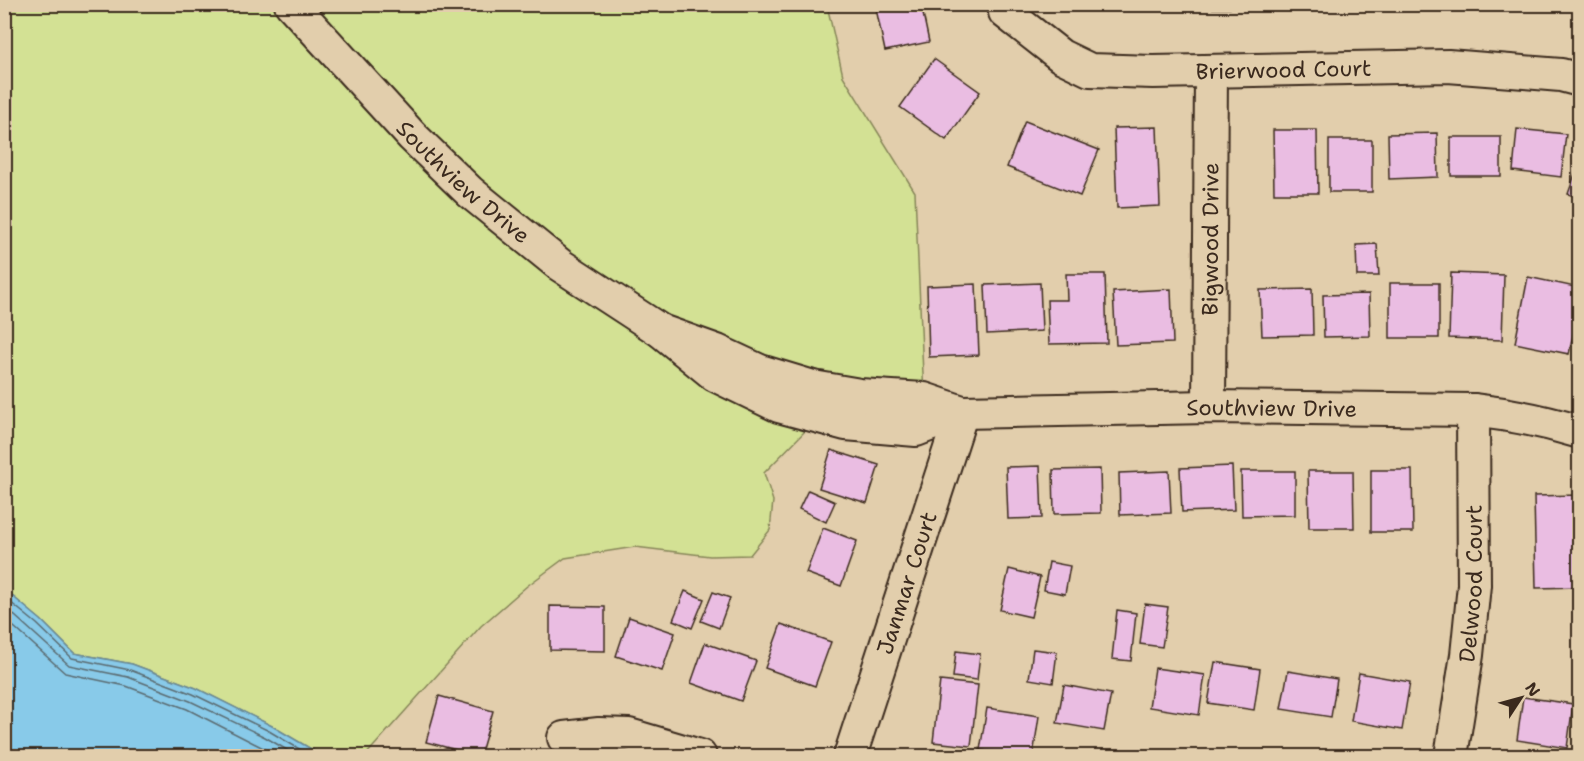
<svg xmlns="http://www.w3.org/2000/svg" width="1584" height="761" viewBox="0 0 1584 761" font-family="'Shantell Sans',sans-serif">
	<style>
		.green { fill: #d3e194; stroke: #878659; stroke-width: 1.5 }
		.water { fill: #88cae9; stroke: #698a98; stroke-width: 1.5 }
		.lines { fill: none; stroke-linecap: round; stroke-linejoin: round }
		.shore { stroke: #5a6a6f; stroke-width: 1.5 }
		.building { fill: #eabde2; stroke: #3b2a1e; stroke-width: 1.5 }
		.minor-casing { stroke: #3b2a1e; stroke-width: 36 }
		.minor { stroke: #e2ceac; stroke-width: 32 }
		.labels { text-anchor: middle; stroke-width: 5; stroke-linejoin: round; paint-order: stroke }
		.street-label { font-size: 22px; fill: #3b2a1e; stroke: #e2ceac }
	</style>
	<rect width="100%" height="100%" fill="#e2ceac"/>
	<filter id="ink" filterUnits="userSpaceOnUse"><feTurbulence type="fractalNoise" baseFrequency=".0167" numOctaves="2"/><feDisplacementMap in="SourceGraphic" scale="12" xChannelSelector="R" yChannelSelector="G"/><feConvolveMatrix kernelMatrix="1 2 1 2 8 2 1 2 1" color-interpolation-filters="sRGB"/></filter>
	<g filter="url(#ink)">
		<polygon class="green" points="5,5 827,5 843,76 915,192 924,397 861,392 805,431 764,473 773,501 770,530 750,555 710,556 635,547 565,558 527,586 481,626 365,756 323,756 272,726 196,688 132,664 74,653 41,620 5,590"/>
		<polygon class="water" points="5,590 41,620 74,653 132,664 196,688 272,726 323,756 5,756"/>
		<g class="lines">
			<g class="shore">
				<polyline points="4,597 37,624 72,658 130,670 193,694 269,731 311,756"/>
				<polyline points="4,606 69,665 128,677 190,701 265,737 297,756"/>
				<polyline points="4,618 65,673 126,686 187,709 279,756"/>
			</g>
		</g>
		<g class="building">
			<polygon points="875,4 921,4 929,42 885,51"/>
			<polygon points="1137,4 1156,4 1154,10"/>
			<rect x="1186" y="4" width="44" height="4"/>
			<rect x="1252" y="4" width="38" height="3"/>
			<polygon points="934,59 980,92 946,140 900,107"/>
			<polygon points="1025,121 1099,150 1080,196 1007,167"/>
			<polygon points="1157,127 1160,206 1117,208 1114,128"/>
			<polygon points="1517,129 1566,134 1561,177 1513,171"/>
			<polygon points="1273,130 1317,130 1318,193 1274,193"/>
			<polygon points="1437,133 1438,177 1389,179 1388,134"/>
			<rect x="1451" y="137" width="50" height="39"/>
			<rect x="1329" y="140" width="43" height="52"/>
			<polygon points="1580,160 1580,198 1568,194"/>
			<polygon points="1377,244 1379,276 1357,276 1356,245"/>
			<polygon points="1451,273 1504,275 1502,340 1449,338"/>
			<polygon points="1066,274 1105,274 1107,343 1049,344 1047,300 1067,300"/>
			<polygon points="1528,277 1580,288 1580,303 1569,354 1515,343"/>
			<polygon points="1040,283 1042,331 987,334 985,285"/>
			<rect x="1390" y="283" width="49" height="55"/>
			<polygon points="976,284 979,355 929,357 927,286"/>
			<polygon points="1171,289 1173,343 1116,345 1113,292"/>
			<polygon points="1312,289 1313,335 1262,336 1260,290"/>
			<polygon points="1369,294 1370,336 1324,337 1323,295"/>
			<polygon points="831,450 879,465 867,503 819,488"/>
			<polygon points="1040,466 1042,518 1008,519 1006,467"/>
			<polygon points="1232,466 1234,510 1182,512 1180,468"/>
			<polygon points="1100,469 1101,513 1054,514 1053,470"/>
			<polygon points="1371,470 1412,470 1413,532 1371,532"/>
			<polygon points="1169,471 1171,513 1120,515 1119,473"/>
			<polygon points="1241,471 1295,471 1295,515 1242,516"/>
			<polygon points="1308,471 1353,471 1354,528 1309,528"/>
			<polygon points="808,490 835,502 826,522 799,509"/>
			<polygon points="1580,495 1580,587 1536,588 1534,496"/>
			<polygon points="823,528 857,541 841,586 806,573"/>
			<polygon points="1049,562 1070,566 1065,594 1044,590"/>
			<polygon points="1009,569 1040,577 1031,617 1000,610"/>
			<polygon points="685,591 704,599 692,628 673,620"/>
			<polygon points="713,592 730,598 719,628 701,621"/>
			<polygon points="1145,604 1168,607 1162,647 1140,644"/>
			<polygon points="550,606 605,607 605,651 550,650"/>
			<polygon points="1117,610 1136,613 1131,661 1112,659"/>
			<polygon points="629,617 675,633 662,671 616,656"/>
			<polygon points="781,624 831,642 815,686 765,668"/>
			<polygon points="705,643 756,661 741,701 691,683"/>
			<polygon points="1033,649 1057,652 1053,683 1029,679"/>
			<polygon points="956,651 980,654 977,680 953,677"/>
			<polygon points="1215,662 1260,669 1254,710 1208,703"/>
			<polygon points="1155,668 1205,675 1199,715 1149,707"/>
			<polygon points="1288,671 1337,679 1331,717 1281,709"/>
			<polygon points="1359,673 1410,682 1402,730 1351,721"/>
			<polygon points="940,681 978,685 971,746 933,742"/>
			<polygon points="1064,685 1111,694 1104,731 1057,723"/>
			<polygon points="439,696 493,711 480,756 426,742"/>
			<polygon points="1523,697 1573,704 1567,748 1517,740"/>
			<polygon points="987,708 1039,716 1033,756 980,750"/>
		</g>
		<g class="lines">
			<g class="minor-casing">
				<g id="minor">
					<path id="s1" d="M 291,4 L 412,136 L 470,192 L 560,265 L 661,331 L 715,375 L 779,406 L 846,424 L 916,430 L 962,412"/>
					<path id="s2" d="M 1005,12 L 1061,56 L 1090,70 L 1153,72 L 1448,66 L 1561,75 L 1580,80"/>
					<path id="s3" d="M 661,331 L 717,351 L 760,371 L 813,387 L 860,395 L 924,399 L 962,412 L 1209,407 L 1473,410 C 1510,414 1544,421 1580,432"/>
					<path id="s4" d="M 1209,407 L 1211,71"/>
					<polyline points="564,738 599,734 629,735 700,756"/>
					<path id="s5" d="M 850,756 L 962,412"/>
					<path id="s6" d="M 1451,756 L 1467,655 L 1474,585 L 1473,410"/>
				</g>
			</g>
			<use href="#minor" class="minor"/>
		</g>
	</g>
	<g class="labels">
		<g class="street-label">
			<text dy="8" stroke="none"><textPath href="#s2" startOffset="297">Brierwood Court</textPath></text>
			<text dy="8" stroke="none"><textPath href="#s1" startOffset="248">Southview Drive</textPath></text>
			<text dy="8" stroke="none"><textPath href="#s4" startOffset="168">Bigwood Drive</textPath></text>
			<text dy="8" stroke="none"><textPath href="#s3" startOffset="624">Southview Drive</textPath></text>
			<text dy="8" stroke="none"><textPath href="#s5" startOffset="182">Janmar Court</textPath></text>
			<text dy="8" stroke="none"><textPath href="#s6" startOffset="174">Delwood Court</textPath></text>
		</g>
	</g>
	<rect width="1584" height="761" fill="none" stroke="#e2ceac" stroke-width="24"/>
	<rect x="12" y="12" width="1560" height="737" fill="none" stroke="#3b2a1e" stroke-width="2" filter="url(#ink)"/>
	<g transform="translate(1521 698) rotate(54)" stroke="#e2ceac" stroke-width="4.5" paint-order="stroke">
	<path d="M0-4.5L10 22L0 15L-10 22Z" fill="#3b2a1e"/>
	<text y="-9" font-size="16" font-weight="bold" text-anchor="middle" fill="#3b2a1e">N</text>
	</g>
</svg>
